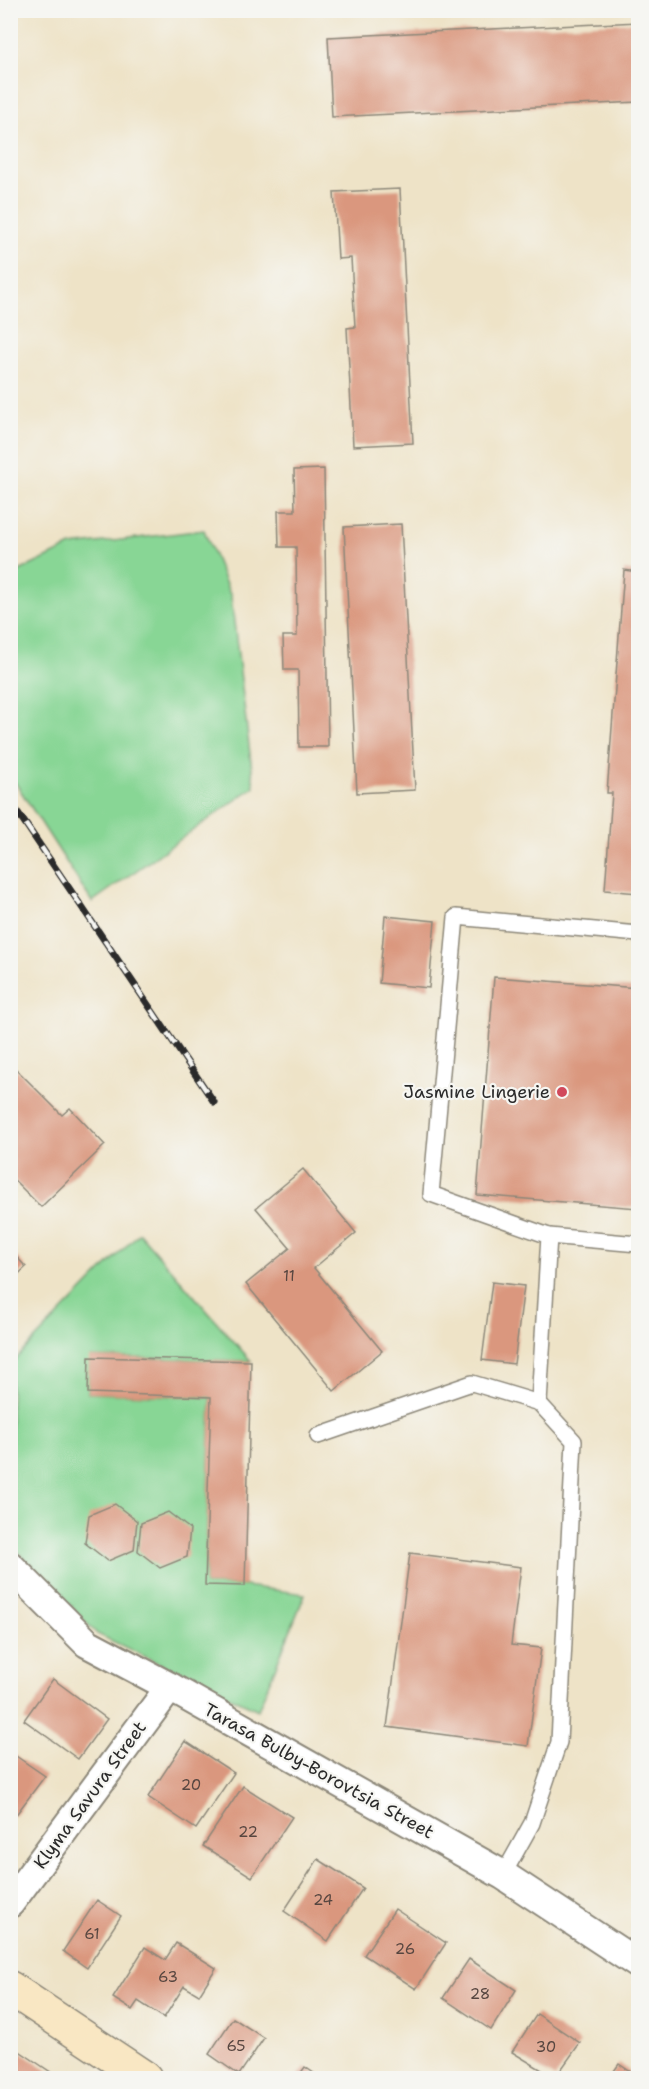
<svg xmlns="http://www.w3.org/2000/svg" width="649" height="2089" viewBox="0 0 649 2089" font-family="'Shantell Sans',sans-serif">
	<style>
		.green { fill: #88d695; stroke: #5a8060; stroke-width: 1.5 }
		.building { fill: #da977e }
		.lines { fill: none; stroke-linecap: round; stroke-linejoin: round }
		.lane-casing { stroke: #8c8779; stroke-width: 18 }
		.street-casing { stroke: #8c8779; stroke-width: 32 }
		.secondary-casing { stroke: #8c8779; stroke-width: 36 }
		.lane { stroke: #fff; stroke-width: 15 }
		.street { stroke: #fff; stroke-width: 28 }
		.secondary { stroke: #f9e7c3; stroke-width: 33 }
		.rail-casing { stroke: #2b2b2b; stroke-width: 7 }
		.rail { stroke: #f6f6f2; stroke-width: 4.5; stroke-dasharray: 14; stroke-linecap: butt }
		.poi-dot { fill: #d1495b; stroke: #f6f6f2; stroke-width: 2 }
		.labels { text-anchor: middle; stroke-width: 4.5; stroke-linejoin: round; paint-order: stroke }
		.number-label { font-size: 15px; fill: #574640 }
		.poi-label { font-size: 18px; fill: #2b2b2b; stroke: #f6f6f2; text-anchor: end }
		.street-label { font-size: 18px; fill: #2b2b2b; stroke: #f6f6f2 }
	</style>
	<rect width="100%" height="100%" fill="#f6f6f2"/>
	<filter id="ink" filterUnits="userSpaceOnUse"><feTurbulence type="fractalNoise" baseFrequency=".0167" numOctaves="2"/><feDisplacementMap in="SourceGraphic" scale="12" xChannelSelector="R" yChannelSelector="G"/><feConvolveMatrix kernelMatrix="1 2 1 2 8 2 1 2 1" color-interpolation-filters="sRGB"/></filter>
	<filter id="wash" filterUnits="userSpaceOnUse"><feTurbulence type="fractalNoise" baseFrequency=".008" numOctaves="4" result="noise"/><feDisplacementMap in="SourceGraphic" scale="24" xChannelSelector="R" yChannelSelector="G"/><feGaussianBlur stdDeviation="1.35" result="paint"/><feColorMatrix in="noise" values="0 0 0 0 0 0 0 0 0 0 0 0 0 0 0 0 0 1.4 0 .05"/><feComposite in="paint" operator="in"/></filter>
	<g filter="url(#wash)">
		<rect width="100%" height="100%" fill="#eee3c7"/>
		<g class="green">
			<polygon points="204,530 231,597 254,787 92,902 11,776 11,575 71,546"/>
			<polygon points="139,1233 251,1361 90,1357 88,1393 211,1397 205,1585 245,1586 305,1594 258,1710 97,1634 11,1544 11,1364"/>
		</g>
		<g id="blocks">
			<g class="building">
				<polygon points="638,22 638,102 332,117 328,37"/>
				<polygon points="400,189 413,443 353,446 347,328 355,327 351,258 338,259 334,192"/>
				<polygon points="10,191 16,191 13,271 10,271"/>
				<polygon points="324,469 328,747 299,747 298,670 284,670 283,636 297,636 296,547 279,547 278,511 295,511 294,470"/>
				<polygon points="401,524 415,790 357,793 344,527"/>
				<polygon points="624,570 638,572 638,893 605,890 612,793 607,793"/>
				<polygon points="385,916 435,921 429,988 379,983"/>
				<polygon points="494,977 638,988 638,1208 477,1195"/>
				<polygon points="10,1063 62,1115 70,1108 105,1145 41,1207 10,1176"/>
				<polygon points="303,1169 356,1233 314,1268 382,1351 334,1391 246,1284 290,1248 256,1208"/>
				<polygon points="10,1250 26,1267 10,1282"/>
				<polygon points="492,1282 524,1286 514,1364 482,1360"/>
				<polygon points="89,1357 251,1361 245,1586 205,1585 211,1397 88,1393"/>
				<polygon points="115,1504 137,1521 134,1550 108,1561 85,1543 89,1515"/>
				<polygon points="168,1512 190,1529 187,1557 160,1568 138,1551 141,1523"/>
				<polygon points="410,1553 521,1567 511,1645 541,1648 528,1746 387,1727"/>
				<polygon points="53,1679 107,1719 78,1759 24,1720"/>
				<polygon points="185,1741 234,1773 196,1829 148,1797"/>
				<polygon points="10,1752 45,1776 15,1816 10,1813"/>
				<polygon points="243,1786 292,1817 252,1877 203,1846"/>
				<polygon points="318,1859 363,1888 328,1941 284,1911"/>
				<polygon points="97,1900 121,1916 87,1968 63,1951"/>
				<polygon points="395,1909 446,1943 416,1989 364,1955"/>
				<polygon points="176,1943 216,1968 199,1995 184,1986 164,2018 138,2001 132,2010 113,1998 145,1947 165,1960"/>
				<polygon points="469,1959 516,1990 491,2030 443,1998"/>
				<polygon points="537,2014 580,2043 555,2078 512,2052"/>
				<polygon points="233,2018 264,2038 239,2075 209,2054"/>
				<polygon points="12,2046 55,2075 53,2078 10,2078 10,2049"/>
				<polygon points="619,2064 638,2077 638,2078 609,2078"/>
				<polygon points="305,2067 321,2078 297,2078"/>
			</g>
		</g>
	</g>
	<g filter="url(#ink)">
		<use href="#blocks" fill-opacity="0" stroke="#8c8779" stroke-width="1.5"/>
		<g class="lines">
			<g class="lane-casing">
				<g id="lane">
					<polyline points="549,1236 638,1244"/>
					<polyline points="539,1403 549,1236 431,1194 456,917 638,934"/>
					<polyline points="318,1436 472,1383 539,1403 574,1441 559,1742 532,1823 503,1875"/>
				</g>
			</g>
			<g class="street-casing">
				<g id="street">
					<polyline points="10,1566 87,1643 170,1687 503,1875 638,1964"/>
					<polyline points="10,1903 170,1687"/>
				</g>
			</g>
			<g class="secondary-casing">
				<polyline id="secondary" points="10,1988 145,2078"/>
			</g>
			<use href="#lane" class="lane"/>
			<use href="#street" class="street"/>
			<use href="#secondary" class="secondary"/>
			<g class="rail-casing">
				<polyline id="rail" points="10,801 214,1102"/>
			</g>
			<use href="#rail" class="rail"/>
		</g>
	</g>
	<circle class="poi-dot" cx="562" cy="1092" r="6"/>
	<g class="labels">
		<g class="number-label">
			<text x="289" y="1281">11</text>
			<text x="191" y="1790">20</text>
			<text x="248" y="1837">22</text>
			<text x="323" y="1905">24</text>
			<text x="92" y="1939">61</text>
			<text x="405" y="1954">26</text>
			<text x="168" y="1982">63</text>
			<text x="480" y="1999">28</text>
			<text x="236" y="2051">65</text>
			<text x="546" y="2052">30</text>
		</g>
		<g class="poi-label">
			<text x="550" y="1098">Jasmine Lingerie</text>
		</g>
		<g class="street-label">
			<text transform="translate(319 1771) rotate(29)" y="6">Tarasa Bulby-Borovtsia Street</text>
			<text transform="translate(90 1795) rotate(-54)" y="6">Klyma Savura Street</text>
		</g>
	</g>
	<rect width="649" height="2089" fill="none" stroke="#f6f6f2" stroke-width="36"/>
</svg>
